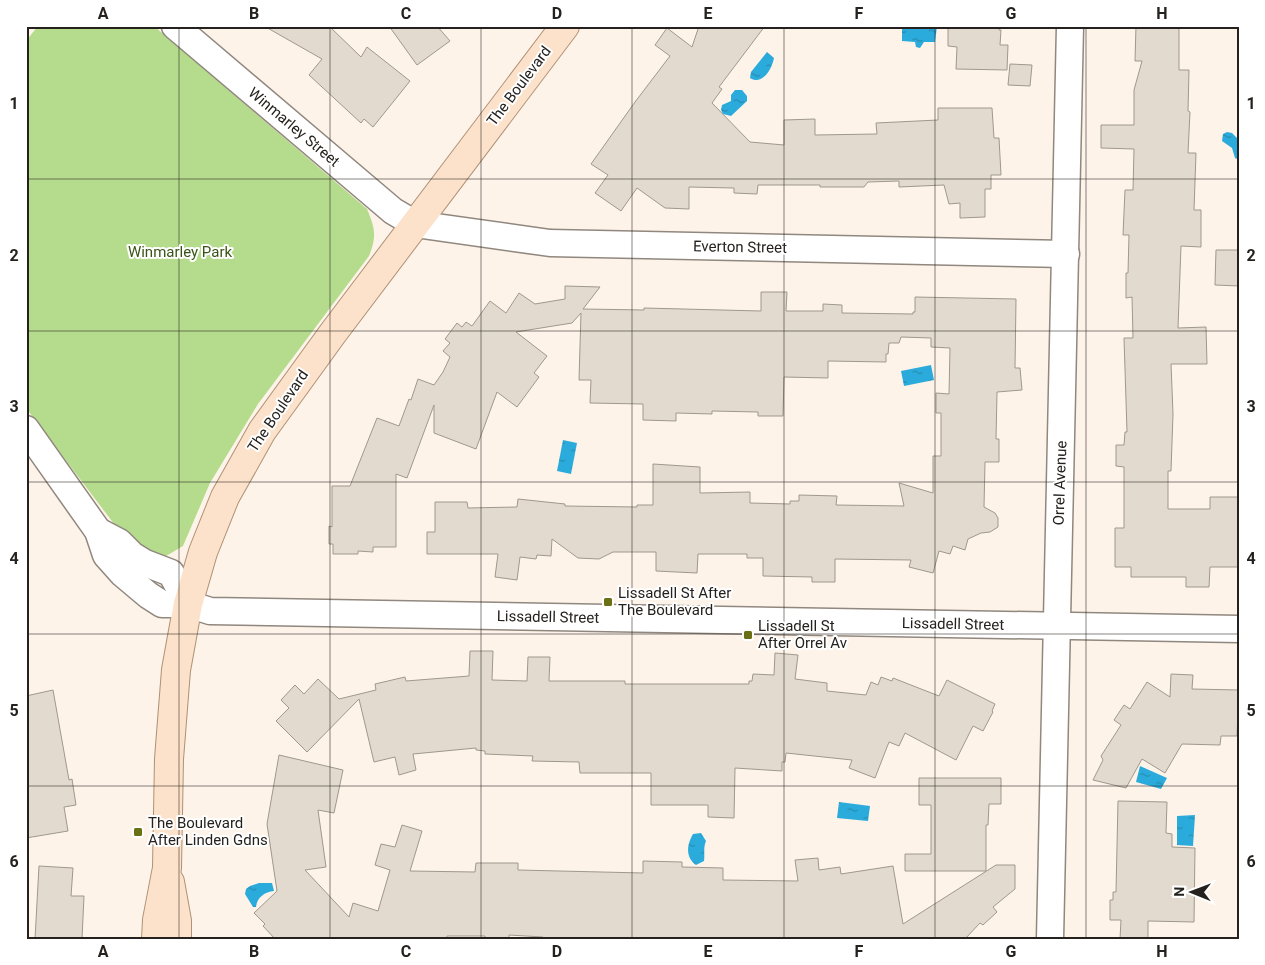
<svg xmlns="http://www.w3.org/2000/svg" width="1265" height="965" viewBox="0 0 1265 965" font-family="Roboto,sans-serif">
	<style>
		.green { fill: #b5dc8d }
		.water { fill: url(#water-ripples) }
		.building { fill: #e2dacf; stroke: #9f988d }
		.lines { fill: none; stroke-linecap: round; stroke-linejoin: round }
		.street-casing { stroke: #90877e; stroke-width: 29 }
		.primary-casing { stroke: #af9176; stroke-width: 30 }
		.street { stroke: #fff; stroke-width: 26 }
		.primary { stroke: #fce2ca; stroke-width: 28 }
		.grid { fill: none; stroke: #25211e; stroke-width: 1; stroke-opacity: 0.55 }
		.poi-dot { fill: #6c7015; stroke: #fff; stroke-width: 2 }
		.labels { text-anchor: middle; stroke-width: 4; stroke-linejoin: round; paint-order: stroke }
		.street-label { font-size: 15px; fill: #25211e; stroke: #fff }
		.park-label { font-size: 15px; fill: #395416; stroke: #fff }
		.poi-label { font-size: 15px; fill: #25211e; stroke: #fff; text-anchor: start }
		.neatline { fill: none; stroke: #25211e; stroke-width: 2 }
		.grid-label { font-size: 16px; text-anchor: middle; font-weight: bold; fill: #25211e }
	</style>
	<defs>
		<pattern id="water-ripples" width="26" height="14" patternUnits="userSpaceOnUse" patternTransform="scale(1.25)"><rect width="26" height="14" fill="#2babdb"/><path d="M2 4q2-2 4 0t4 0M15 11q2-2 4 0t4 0" fill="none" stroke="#258bb1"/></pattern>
	</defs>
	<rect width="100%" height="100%" fill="#fdf3e9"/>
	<path class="green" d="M 38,26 L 154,26 L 367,209 C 375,228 377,236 369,256 L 258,404 L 210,483 L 183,546 L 166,556 L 154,557 L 124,537 L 26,408 L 26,41 Z"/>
	<g class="water">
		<polygon points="902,26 937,26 935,42 924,42 920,48 916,47 915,42 902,41"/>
		<path d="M 767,52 L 774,58 C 772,68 763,86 750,78 L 751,72 Z"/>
		<polygon points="735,90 742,90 747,96 747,101 731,116 723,114 721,110 722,105 731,101 731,95"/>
		<polygon points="1227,132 1232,133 1239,140 1239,160 1235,158 1232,148 1222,141 1223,134"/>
		<polygon points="931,365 934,380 904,386 901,371"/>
		<polygon points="563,440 577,443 571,474 557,471"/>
		<polygon points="1140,766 1167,778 1161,789 1136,782"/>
		<polygon points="839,802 870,806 868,821 837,818"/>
		<polygon points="1195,815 1193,846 1177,845 1177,816"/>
		<path d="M 701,833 L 706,841 C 703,848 705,853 704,861 L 696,865 C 685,857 687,844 693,834 Z"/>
		<path d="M 259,883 L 272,883 L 274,891 C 265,892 257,897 256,907 L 253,907 L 245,894 L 246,889 L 250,886 Z"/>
	</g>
	<g class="building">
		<polygon points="264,26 329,26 361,57 367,47 410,81 373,127 364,119 361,123 309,75 322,59"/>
		<polygon points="389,26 437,26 450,41 417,65"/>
		<polygon points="699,26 765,26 719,87 722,89 712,103 750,142 784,145 784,120 815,119 815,135 877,134 876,123 938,120 938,108 992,108 994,138 999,138 1001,175 991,175 991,189 985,189 985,217 960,218 960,203 949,204 944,185 899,187 899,181 868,182 864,187 820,187 820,185 758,185 757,194 734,193 734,188 689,187 689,209 665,208 637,188 621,211 595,193 608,175 591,164 635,102 670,56 655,45 667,28 692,47"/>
		<polygon points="948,26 999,26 999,30 1001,30 1000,45 1008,45 1007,70 956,69 957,47 948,46"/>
		<polygon points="1136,26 1179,26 1179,70 1189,70 1188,111 1190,112 1188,153 1196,153 1194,210 1201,210 1201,247 1181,246 1178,328 1206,327 1207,364 1171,364 1173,414 1171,471 1168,471 1168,509 1210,509 1210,497 1239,497 1239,567 1210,567 1209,587 1186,587 1186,577 1131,577 1131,567 1115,567 1115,528 1124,528 1124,467 1116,466 1116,445 1124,445 1125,432 1127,432 1124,338 1133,338 1132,297 1126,298 1126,273 1128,273 1129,235 1123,235 1125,190 1133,190 1134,149 1101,148 1101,125 1134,125 1134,90 1142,61 1135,61"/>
		<polygon points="1010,64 1032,65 1030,86 1008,85"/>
		<polygon points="1216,250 1239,250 1239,286 1215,285"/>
		<polygon points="565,286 600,287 583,309 644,310 644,308 761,311 761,292 787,292 786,311 823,311 823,304 842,305 842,313 913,314 913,312 915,312 915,297 1016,299 1015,368 1020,368 1022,390 997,392 996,439 999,439 999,462 985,462 984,507 995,513 998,518 998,527 990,532 981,533 968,539 965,550 953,546 950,554 939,551 933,573 909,567 911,560 835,559 835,582 812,582 812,577 763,576 763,558 747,558 747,554 698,554 697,573 656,571 656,552 613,552 599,559 578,558 552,539 551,556 537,555 536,559 520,557 517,580 495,577 498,554 427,554 427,532 435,532 435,502 467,502 468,508 517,507 518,499 565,504 565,506 637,507 637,505 653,505 653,464 700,467 700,493 750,492 750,503 790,504 790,501 799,501 799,495 837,496 836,505 904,506 899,483 933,493 933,456 941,456 941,413 936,413 936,393 949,394 950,348 931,347 931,338 901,337 899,343 889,343 888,354 886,354 886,362 828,361 828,378 784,377 783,416 758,416 758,412 712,411 712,414 676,413 676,421 643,420 643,404 590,403 591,380 579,380 581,313 572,323 516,332 547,356 534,373 539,377 517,407 497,392 476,449 434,433 434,405 407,478 396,474 396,547 373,547 373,552 358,551 358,554 333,554 333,544 329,544 329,526 332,527 332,486 350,486 377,418 399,426 409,399 411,400 418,379 434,385 443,372 450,357 443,351 450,343 445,339 457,323 462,327 466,322 472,326 490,301 506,313 519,293 535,304 565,299"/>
		<polygon points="470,651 493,651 492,680 527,681 528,657 550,657 549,681 625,681 625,684 749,684 749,681 752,681 753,674 774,675 775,653 798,655 795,679 827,683 827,691 866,695 871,682 878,685 881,677 892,681 893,678 939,696 947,680 995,704 992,711 993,712 983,731 973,726 956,760 905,733 899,746 889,742 875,778 849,768 852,760 786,753 785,762 782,762 782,771 735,768 734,818 708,817 708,805 651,805 651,773 580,773 579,762 532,761 533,756 485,754 485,751 476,750 476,748 413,754 416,770 399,775 395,757 374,762 359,699 307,752 276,721 289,708 281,700 295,685 304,694 318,679 339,699 376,690 375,684 405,677 406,681 469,676"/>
		<polygon points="1171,674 1193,675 1192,689 1239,690 1237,736 1221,736 1220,745 1182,744 1165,773 1142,759 1126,788 1093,780 1103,760 1101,756 1121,725 1114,720 1124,705 1130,709 1147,682 1170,697"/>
		<polygon points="53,690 69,780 72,779 76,805 64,807 68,831 26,838 26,696"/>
		<polygon points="279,755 343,770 334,813 318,810 326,867 305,870 349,917 353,903 378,911 390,870 375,865 381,844 395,847 402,825 422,831 410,871 475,872 476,863 518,863 518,870 643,873 643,861 682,862 682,867 723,868 723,880 798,881 795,860 818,858 819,870 840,867 841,874 893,866 903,924 996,865 1015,865 1015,889 993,907 997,912 983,925 980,923 965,939 543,939 543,937 509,935 509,939 485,939 485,936 447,936 447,939 275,939 263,926 265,924 254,913 277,891 267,824"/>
		<polygon points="919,778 1001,778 1001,804 989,804 988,825 986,825 986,871 905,871 905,854 931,854 931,805 919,805"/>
		<polygon points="1118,801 1167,802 1166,833 1172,834 1172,847 1195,848 1194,922 1148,921 1148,939 1120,939 1121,920 1110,920 1110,900 1113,900 1113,892 1116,892"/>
		<polygon points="39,866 73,868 71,896 84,896 82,939 35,939"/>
	</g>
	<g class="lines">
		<g class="street-casing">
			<g id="street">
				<polyline points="175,26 393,211 415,224 550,243 1066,254"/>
				<polyline points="26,429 98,531 106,555 123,574 148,595 162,604 188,604 210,611 1239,629"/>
				<polyline points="98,531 119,542 132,555 145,563 171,573 188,604"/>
				<polyline points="1050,939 1070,26"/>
			</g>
		</g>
		<g class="primary-casing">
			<g id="primary">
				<polyline points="170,882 177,921 177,939"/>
				<polyline points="156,939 157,920 167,868 169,759 176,670 188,604 203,552 225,497 262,431 333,333 565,26"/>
			</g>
		</g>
		<use href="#street" class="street"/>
		<use href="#primary" class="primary"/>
	</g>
	<path class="grid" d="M 179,26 L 179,939M 330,26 L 330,939M 481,26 L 481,939M 632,26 L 632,939M 784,26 L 784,939M 935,26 L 935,939M 1086,26 L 1086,939M 26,179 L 1239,179M 26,331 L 1239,331M 26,482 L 1239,482M 26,634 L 1239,634M 26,786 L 1239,786"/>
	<g class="poi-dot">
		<rect x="603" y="597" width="10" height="10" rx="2.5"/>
		<rect x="743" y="630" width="10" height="10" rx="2.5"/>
		<rect x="133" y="827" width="10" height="10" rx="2.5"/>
	</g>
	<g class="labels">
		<g class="street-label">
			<text transform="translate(519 86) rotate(-53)" y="5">The Boulevard</text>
			<text transform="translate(294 127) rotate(40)" y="5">Winmarley Street</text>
			<text transform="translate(740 247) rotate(1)" y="5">Everton Street</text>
			<text transform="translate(278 411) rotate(-56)" y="5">The Boulevard</text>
			<text transform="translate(1060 483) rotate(-88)" y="5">Orrel Avenue</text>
			<text transform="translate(548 617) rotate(1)" y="5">Lissadell Street</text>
			<text transform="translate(953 624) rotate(1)" y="5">Lissadell Street</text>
		</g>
		<g class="park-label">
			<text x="180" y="257">Winmarley Park</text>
		</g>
		<g class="poi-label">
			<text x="618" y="598">Lissadell St After<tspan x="618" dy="17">The Boulevard</tspan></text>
			<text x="758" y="631">Lissadell St<tspan x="758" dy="17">After Orrel Av</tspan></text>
			<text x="148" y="828">The Boulevard<tspan x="148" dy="17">After Linden Gdns</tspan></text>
		</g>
	</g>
	<rect width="1265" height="965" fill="none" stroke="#ffffff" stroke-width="55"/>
	<g transform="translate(1192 892) rotate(271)" stroke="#ffffff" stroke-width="4" paint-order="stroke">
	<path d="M0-4L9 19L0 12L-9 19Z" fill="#25211e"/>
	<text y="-8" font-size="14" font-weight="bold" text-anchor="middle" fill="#25211e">N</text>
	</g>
	<rect x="28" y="28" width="1210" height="910" class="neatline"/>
	<g class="grid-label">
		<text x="103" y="19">A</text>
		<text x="254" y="19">B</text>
		<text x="406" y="19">C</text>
		<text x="557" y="19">D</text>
		<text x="708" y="19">E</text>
		<text x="859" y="19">F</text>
		<text x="1011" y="19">G</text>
		<text x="1162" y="19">H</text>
		<text x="14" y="109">1</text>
		<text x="1251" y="109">1</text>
		<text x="14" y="261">2</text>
		<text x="1251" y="261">2</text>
		<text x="14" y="412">3</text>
		<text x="1251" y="412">3</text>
		<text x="14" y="564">4</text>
		<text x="1251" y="564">4</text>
		<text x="14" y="716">5</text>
		<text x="1251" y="716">5</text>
		<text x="14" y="867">6</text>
		<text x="1251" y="867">6</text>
		<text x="103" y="957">A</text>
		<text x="254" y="957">B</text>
		<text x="406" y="957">C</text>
		<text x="557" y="957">D</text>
		<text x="708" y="957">E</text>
		<text x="859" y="957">F</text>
		<text x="1011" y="957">G</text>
		<text x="1162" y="957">H</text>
	</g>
</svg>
